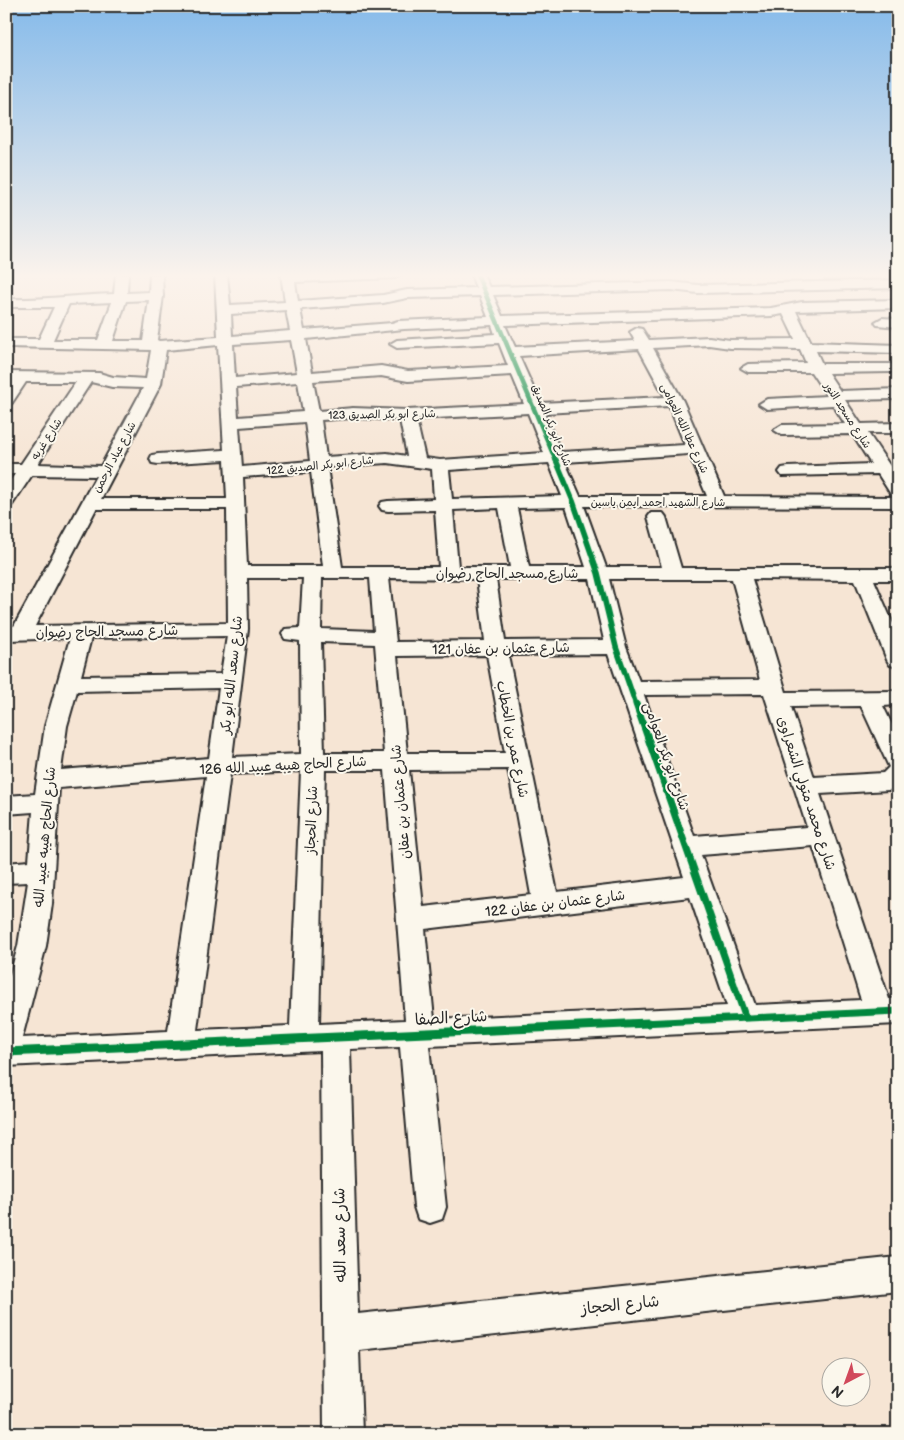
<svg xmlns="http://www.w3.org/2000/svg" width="904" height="1440" viewBox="0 0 904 1440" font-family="'Balsamiq Sans','Playpen Sans Arabic',sans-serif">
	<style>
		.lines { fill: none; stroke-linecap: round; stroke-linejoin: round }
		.minor-casing { stroke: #2b2b2b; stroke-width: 4 }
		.minor { fill: #fbf7ec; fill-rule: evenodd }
		.cycleway-far3-casing { stroke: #fbf7ec; stroke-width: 6 }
		.cycleway-far2-casing { stroke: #fbf7ec; stroke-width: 8 }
		.cycleway-far1-casing { stroke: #fbf7ec; stroke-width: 10 }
		.cycleway-casing { stroke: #fbf7ec; stroke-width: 12 }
		.cycleway-far3 { stroke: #00873e; stroke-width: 4.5 }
		.cycleway-far2 { stroke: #00873e; stroke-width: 5.5 }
		.cycleway-far1 { stroke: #00873e; stroke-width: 7 }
		.cycleway { stroke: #00873e; stroke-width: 9 }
		.labels { text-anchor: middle; stroke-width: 4; stroke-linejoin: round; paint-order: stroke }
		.far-street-label { font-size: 11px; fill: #2b2b2b; stroke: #fbf7ec }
		.street-label { font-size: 14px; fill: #2b2b2b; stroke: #fbf7ec }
		.near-street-label { font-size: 16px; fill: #2b2b2b; stroke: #fbf7ec }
	</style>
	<rect width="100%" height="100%" fill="#f6e5d4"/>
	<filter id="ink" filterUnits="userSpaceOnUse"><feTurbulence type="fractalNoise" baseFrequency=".02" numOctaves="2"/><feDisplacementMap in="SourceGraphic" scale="10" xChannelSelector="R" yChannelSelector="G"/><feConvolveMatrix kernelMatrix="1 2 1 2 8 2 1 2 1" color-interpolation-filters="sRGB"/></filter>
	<g filter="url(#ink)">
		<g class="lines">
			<g class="minor-casing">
				<g id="minor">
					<path d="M 116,274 L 128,274 L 127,293 L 149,292 L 150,274 L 162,274 L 163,296 L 157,340 L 159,341 L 218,337 L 215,274 L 227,274 L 230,305 L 285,302 L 281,274 L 401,274 L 395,278 L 295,282 L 298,301 L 383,295 L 407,290 L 476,288 L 471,274 L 483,274 L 489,287 L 671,282 L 698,285 L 898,280 L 898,288 L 698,293 L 671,290 L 493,295 L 502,316 L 771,308 L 802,302 L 898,300 L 898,308 L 796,311 L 811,342 L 898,345 L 898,353 L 816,351 L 822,364 L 891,364 L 898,367 L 896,371 L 891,372 L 828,373 L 840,391 L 898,389 L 898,399 L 845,400 L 861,424 L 898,423 L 898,433 L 868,433 L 898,478 L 898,507 L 584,506 L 606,567 L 662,567 L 648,517 L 651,513 L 663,513 L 666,517 L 681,568 L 898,568 L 898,580 L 874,580 L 898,635 L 898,667 L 890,665 L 887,660 L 855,580 L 752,579 L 786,692 L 898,691 L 898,705 L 883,706 L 898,737 L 898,787 L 889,790 L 820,794 L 889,999 L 898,998 L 898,1024 L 429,1046 L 446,1207 L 442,1219 L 430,1223 L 418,1219 L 414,1207 L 400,1047 L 350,1049 L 358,1314 L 898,1257 L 898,1291 L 359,1350 L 362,1434 L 324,1434 L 321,1051 L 6,1066 L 6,989 L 18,946 L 28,882 L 6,883 L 6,863 L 29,861 L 33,812 L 6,814 L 6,796 L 35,794 L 45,726 L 70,638 L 9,640 L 6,639 L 6,627 L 14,626 L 96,476 L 32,475 L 12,505 L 6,506 L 6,487 L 15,474 L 6,474 L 6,464 L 21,464 L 76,382 L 26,382 L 12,403 L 6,405 L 6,388 L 11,382 L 6,382 L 6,372 L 99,373 L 113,377 L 146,379 L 151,350 L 6,347 L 6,339 L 39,339 L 54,307 L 6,307 L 6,299 C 43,300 77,295 114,294 ZM 480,296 L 488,317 L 398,321 L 392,323 L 304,330 L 300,309 L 383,303 L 407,298 ZM 149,300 L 143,341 L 113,341 L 126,301 ZM 112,302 L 98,340 L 53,340 L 69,304 ZM 286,310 L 290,331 L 232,336 L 231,314 ZM 783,314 L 795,339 L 730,340 L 709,337 L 649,340 L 642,329 L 637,328 L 630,332 L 635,341 L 515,347 L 505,325 L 771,316 ZM 492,325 L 495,334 L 397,340 L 390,344 L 397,348 L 499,343 L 508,366 L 408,371 L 381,366 L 312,372 L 306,339 L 404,329 ZM 291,340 L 297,373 L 235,378 L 233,344 ZM 218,345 L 224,450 L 158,454 L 152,455 L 150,459 L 152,463 L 158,464 L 225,460 L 227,499 L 101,499 L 161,384 L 166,350 ZM 709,345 L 730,348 L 800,349 L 806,363 L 748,364 L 741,368 L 748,372 L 811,372 L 827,396 L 767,399 L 759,404 L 767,409 L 833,405 L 845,424 L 782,425 L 774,430 L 782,435 L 852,434 L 871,464 L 788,467 L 782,468 L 779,472 L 782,476 L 878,474 L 892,496 L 895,497 L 724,496 L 683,401 L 653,348 ZM 639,349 L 665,397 L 540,403 L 519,356 ZM 512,375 L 524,404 L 407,410 L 353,408 L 319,411 L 313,381 L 381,376 L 408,381 ZM 91,382 L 112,387 L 143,388 L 101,466 L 38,464 ZM 298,382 L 303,412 L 238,417 L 236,387 ZM 669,406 L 685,445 L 561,452 L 544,413 ZM 528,413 L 544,453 L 440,460 L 425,458 L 416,419 ZM 353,418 L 400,420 L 407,456 L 387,453 L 326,457 L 321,420 ZM 305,422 L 310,461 L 242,467 L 239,427 ZM 689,454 L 707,496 L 580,496 L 565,462 ZM 387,463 L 432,469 L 434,499 L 388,501 L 382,502 L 379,506 L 382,510 L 388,511 L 435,510 L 439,567 L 342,567 L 327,467 ZM 549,463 L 562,496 L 452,499 L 449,470 ZM 311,472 L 323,566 L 247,566 L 243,477 ZM 566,507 L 586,567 L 529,567 L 517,508 ZM 499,508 L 510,567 L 458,567 L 453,510 ZM 96,509 L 227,509 L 228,623 L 35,626 ZM 247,578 L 303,578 L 300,628 L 285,629 L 282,634 L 285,639 L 300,641 L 301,754 L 232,757 L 248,629 ZM 322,578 L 370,578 L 374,631 L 321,629 ZM 389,578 L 477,579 L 485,641 L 396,642 ZM 496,579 L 590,579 L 604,640 L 505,641 ZM 609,579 L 732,579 L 760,680 L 639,681 L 626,647 ZM 227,636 L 221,674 L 81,676 L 91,638 ZM 321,642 L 375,644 L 384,753 L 324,753 ZM 608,654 L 684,877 L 557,892 L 508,655 ZM 487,655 L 505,753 L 407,753 L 397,656 ZM 219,688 L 209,758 L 61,770 L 67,726 L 77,691 ZM 764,694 L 807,827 L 694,836 L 644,695 ZM 861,706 L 889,767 L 883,773 L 814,777 L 791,707 ZM 508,769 L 531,895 L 423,907 L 409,770 ZM 325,770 L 385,770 L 405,1020 L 319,1024 ZM 301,771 L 290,1026 L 197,1030 L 230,774 ZM 206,776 L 168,1031 L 22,1038 L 46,946 L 52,904 L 59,788 ZM 813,846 L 861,1000 L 755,1005 L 701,855 ZM 690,897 L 727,1006 L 434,1019 L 425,929 Z"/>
					<polygon points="882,318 898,319 898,327 877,325 875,322"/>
				</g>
			</g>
			<use href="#minor" class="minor"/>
			<g class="cycleway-far3-casing">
				<polyline id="cycleway-far3" points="477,274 556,461"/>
			</g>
			<g class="cycleway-far2-casing">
				<polyline id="cycleway-far2" points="556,460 573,501 598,573 616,647 636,705"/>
			</g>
			<g class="cycleway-far1-casing">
				<g id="cycleway-far1">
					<polyline points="636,704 745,1016"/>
					<polyline points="620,1024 898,1011"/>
				</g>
			</g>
			<g class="cycleway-casing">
				<polyline id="cycleway" points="6,1052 648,1023"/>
			</g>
			<use href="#cycleway-far3" class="cycleway-far3"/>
			<use href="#cycleway-far2" class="cycleway-far2"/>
			<use href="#cycleway-far1" class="cycleway-far1"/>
			<use href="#cycleway" class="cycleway"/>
		</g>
	</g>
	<linearGradient id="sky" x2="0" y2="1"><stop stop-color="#85baea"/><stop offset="0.58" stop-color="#fbf3ec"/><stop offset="1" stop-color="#fbf3ec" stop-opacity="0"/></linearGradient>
	<rect width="904" height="475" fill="url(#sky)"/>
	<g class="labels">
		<g class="far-street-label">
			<text transform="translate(382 414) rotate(-1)" y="4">شارع ابو بكر الصديق 123</text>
			<text transform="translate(848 415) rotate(57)" y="4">شارع مسجد النور</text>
			<text transform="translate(552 425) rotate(68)" y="4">شارع ابو بكر الصديق</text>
			<text transform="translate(685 428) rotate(65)" y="4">شارع عطا الله العوامى</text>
			<text transform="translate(46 439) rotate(-57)" y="4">شارع غربه</text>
			<text transform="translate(114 457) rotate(-62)" y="4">شارع عباد الرحمن</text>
			<text transform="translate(320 465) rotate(-6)" y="4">شارع ابو بكر الصديق 122</text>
			<text x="658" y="506">شارع الشهيد احمد ايمن ياسين</text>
		</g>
		<g class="street-label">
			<text x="507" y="578">شارع مسجد الحاج رضوان</text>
			<text transform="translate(107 631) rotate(-1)" y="5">شارع مسجد الحاج رضوان</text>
			<text transform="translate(501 648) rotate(-1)" y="5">شارع عثمان بن عفان 121</text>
			<text transform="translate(231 675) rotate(-84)" y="5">شارع سعد الله ابو بكر</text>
			<text transform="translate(513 739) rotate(79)" y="5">شارع عمر بن الخطاب</text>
			<text transform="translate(667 756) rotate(71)" y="5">شارع ابو بكر العوامى</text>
			<text transform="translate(283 765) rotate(-3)" y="5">شارع الحاج هيبه عبيد الله 126</text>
			<text transform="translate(807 793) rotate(72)" y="5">شارع محمد متولي الشعراوى</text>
			<text transform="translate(400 802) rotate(-95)" y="5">شارع عثمان بن عفان</text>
			<text transform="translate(311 820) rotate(-88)" y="5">شارع الحجاز</text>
			<text transform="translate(44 837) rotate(-85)" y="5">شارع الحاج هيبه عبيد الله</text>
			<text transform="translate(555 903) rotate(-7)" y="5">شارع عثمان بن عفان 122</text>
		</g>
		<g class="near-street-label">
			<text transform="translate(451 1017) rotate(-3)" y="6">شارع الصفا</text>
			<text transform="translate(339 1235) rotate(-91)" y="6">شارع سعد الله</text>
			<text transform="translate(620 1304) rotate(-6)" y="6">شارع الحجاز</text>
		</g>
	</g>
	<rect width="904" height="1440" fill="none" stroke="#fbf7ec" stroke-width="25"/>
	<rect x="12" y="12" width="879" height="1415" fill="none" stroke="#2b2b2b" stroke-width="2" filter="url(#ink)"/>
	<g transform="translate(846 1382) rotate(221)"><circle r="24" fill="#fbf7ec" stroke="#a8a59f"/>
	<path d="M0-4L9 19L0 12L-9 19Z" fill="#d1495b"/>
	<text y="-8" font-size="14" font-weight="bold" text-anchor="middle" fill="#2b2b2b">N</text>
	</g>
</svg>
